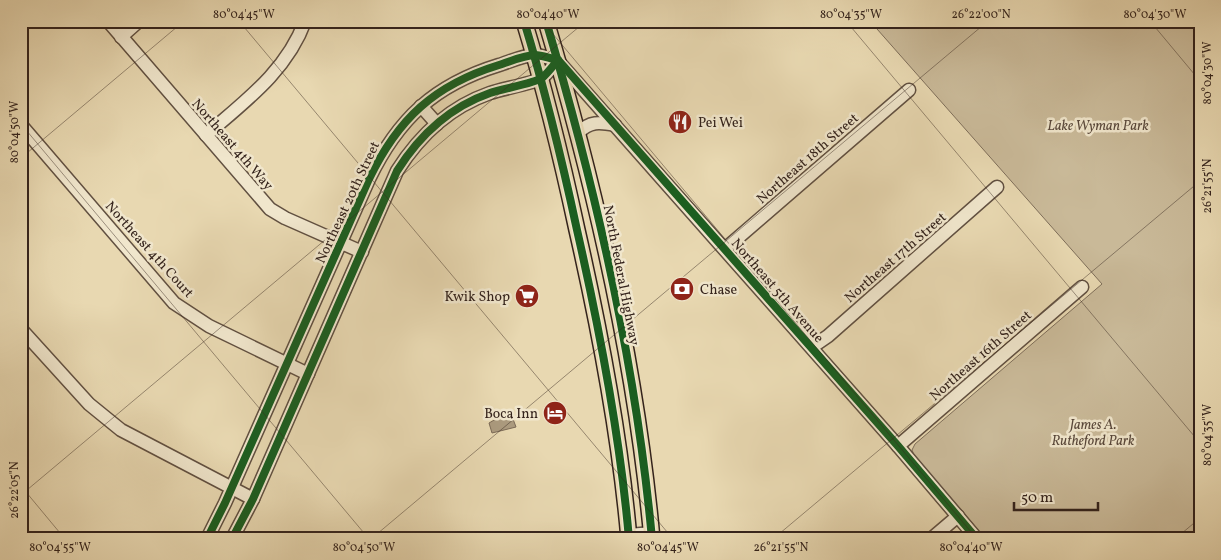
<svg xmlns="http://www.w3.org/2000/svg" width="1221" height="560" viewBox="0 0 1221 560" font-family="Vollkorn,serif">
	<style>
		.green { fill: #c9b998; stroke: #7e6e5a }
		.water { fill: #ab9a7e; stroke: #7b6a57 }
		.lines { fill: none; stroke-linecap: round; stroke-linejoin: round }
		.minor-casing { stroke: #615041; stroke-width: 15 }
		.major-casing { stroke: #34231c; stroke-width: 18 }
		.minor { stroke: #f0e6cc; stroke-width: 12 }
		.major { stroke: #e8d8b1; stroke-width: 15 }
		.cycleway-casing { stroke: #f0e6cc; stroke-width: 11 }
		.cycleway { stroke: #1b5e20; stroke-width: 8 }
		.ticks { fill: none; stroke: #34231c; stroke-width: 1; stroke-opacity: 0.45 }
		.labels { text-anchor: middle; stroke-width: 5; stroke-linejoin: round; paint-order: stroke }
		.poi-label { font-size: 14px; fill: #34231c; stroke: #f0e6cc; text-anchor: start }
		.park-label { font-size: 14px; font-style: italic; fill: #59483b; stroke: #f0e6cc }
		.street-label { font-size: 14px; fill: #34231c; stroke: #f0e6cc }
		.neatline { fill: none; stroke: #34231c; stroke-width: 2 }
		.ticks-label { font-size: 12px; text-anchor: middle; fill: #34231c }
	</style>
	<rect width="100%" height="100%" fill="#e8d8b1"/>
	<filter id="stains"><feTurbulence type="fractalNoise" baseFrequency=".004" numOctaves="4"/><feColorMatrix values="0 0 0 0 .2 0 0 0 0 .09 0 0 0 0 .02 0 0 0 .5 -.17"/></filter>
	<radialGradient id="worn" r=".72"><stop offset=".6" stop-color="#630" stop-opacity="0"/><stop offset="1" stop-color="#630" stop-opacity=".3"/></radialGradient>
	<polygon class="green" points="886,21 1192,21 1200,26 1200,539 986,539 914,455 912,450 915,444 1102,284 877,29"/>
	<polygon class="water" points="510,411 516,427 492,433 489,423"/>
	<g class="lines">
		<g class="minor-casing">
			<g id="minor">
				<polyline points="108,21 270,209 285,218 362,252"/>
				<polyline points="121,37 139,21"/>
				<polyline points="558,61 898,446 977,539"/>
				<polyline points="421,106 437,124"/>
				<polyline points="21,125 174,303 209,326 308,374"/>
				<path d="M 578,133 C 590,121 599,122 615,125"/>
				<path d="M 206,135 C 244,102 287,71 305,21"/>
				<polyline points="725,249 909,90"/>
				<polyline points="21,329 89,404 121,430 253,499"/>
				<polyline points="812,347 828,336 997,187"/>
				<polyline points="898,446 1082,287"/>
				<polyline points="21,534 25,539"/>
				<polyline points="629,535 652,533"/>
				<path d="M 207,539 L 225,503 L 369,179 C 398,119 434,85 499,65 C 509,62 524,55 535,55 C 542,55 551,59 558,60"/>
				<path d="M 232,539 L 253,499 L 397,171 C 419,136 450,107 490,93 C 501,89 535,83 542,78 C 548,73 553,66 558,60"/>
				<polyline points="931,539 958,516"/>
			</g>
		</g>
		<g class="major-casing">
			<g id="major">
				<path d="M 524,21 C 545,90 562,160 577,230 C 600,331 620,435 629,539"/>
				<path d="M 546,21 C 596,189 636,364 652,539"/>
			</g>
		</g>
		<use href="#minor" class="minor"/>
		<use href="#major" class="major"/>
		<g class="cycleway-casing">
			<g id="cycleway">
				<path d="M 524,21 C 545,90 562,160 577,230 C 600,331 620,435 629,539"/>
				<path d="M 546,21 C 596,189 636,364 652,539"/>
				<polyline points="558,60 898,446 977,539"/>
				<path d="M 207,539 L 225,503 L 369,179 C 398,119 434,85 499,65 C 509,62 524,55 535,55 C 542,55 551,59 558,60"/>
				<path d="M 232,539 L 253,499 L 397,171 C 419,136 450,107 490,93 C 501,89 535,83 542,78 C 548,73 553,66 558,60"/>
			</g>
		</g>
		<use href="#cycleway" class="cycleway"/>
	</g>
	<path class="ticks" d="M 239,21 L 673,539M 542,21 L 977,539M 846,21 L 1200,443M 1150,21 L 1200,81M 21,124 L 369,539M 21,158 L 184,21M 21,486 L 65,539M 21,495 L 586,21M 371,539 L 988,21M 773,539 L 1200,181M 1175,539 L 1200,518"/>
	<defs>
		<g id="restaurant-disc" transform="scale(1.25)"><circle r="9.5" fill="#8f2418" stroke="#f0e6cc"/><path d="M-5-6h1v4h1v-4h1v4h1v-4h1v5L-1.5 .5V6h-2V.5L-5-1ZM5-6V6H3V1.5H1.5Q1.5-4 5-6Z" fill="#fff"/></g>
		<g id="bank-disc" transform="scale(1.25)"><circle r="9.5" fill="#8f2418" stroke="#f0e6cc"/><path d="M-6-4H6V4H-6ZM0-2.3a2.3 2.3 0 1 0 0 4.6a2.3 2.3 0 1 0 0-4.6Z" fill="#fff"/></g>
		<g id="supermarket-disc" transform="scale(1.25)"><circle r="9.5" fill="#8f2418" stroke="#f0e6cc"/><path d="M-6-5.5h2.5l.6 2H6L4.5 2H-2.5L-4.4-4H-6ZM-1.5 3.2a1.3 1.3 0 1 0 .1 0ZM3 3.2a1.3 1.3 0 1 0 .1 0Z" fill="#fff"/></g>
		<g id="hotel-disc" transform="scale(1.25)"><circle r="9.5" fill="#8f2418" stroke="#f0e6cc"/><path d="M-6-4.5h1.5V1H6V5H4.5V3h-9V5H-6ZM-4 0a1.8 1.8 0 1 1 3.6 0ZM.5 0V-2.5h3Q6-2.5 6 0Z" fill="#fff"/></g>
	</defs>
	<g fill-rule="evenodd">
		<use href="#restaurant-disc" x="680" y="122"/>
		<use href="#bank-disc" x="682" y="289"/>
		<use href="#supermarket-disc" x="527" y="296"/>
		<use href="#hotel-disc" x="555" y="413"/>
	</g>
	<g class="labels">
		<g class="poi-label">
			<text x="698" y="127">Pei Wei</text>
			<text x="700" y="294">Chase</text>
			<text x="510" y="301" text-anchor="end">Kwik Shop</text>
			<text x="538" y="418" text-anchor="end">Boca Inn</text>
		</g>
		<g class="park-label">
			<text x="1098" y="130">Lake Wyman Park</text>
			<text x="1093" y="429">James A.<tspan x="1093" dy="16">Rutheford Park</tspan></text>
		</g>
		<g class="street-label">
			<text transform="translate(233 144) rotate(49)" y="5">Northeast 4th Way</text>
			<text transform="translate(807 158) rotate(-41)" y="5">Northeast 18th Street</text>
			<text transform="translate(347 202) rotate(-65)" y="5">Northeast 20th Street</text>
			<text transform="translate(150 249) rotate(48)" y="5">Northeast 4th Court</text>
			<text transform="translate(895 257) rotate(-41)" y="5">Northeast 17th Street</text>
			<text transform="translate(622 275) rotate(79)" y="5">North Federal Highway</text>
			<text transform="translate(778 290) rotate(49)" y="5">Northeast 5th Avenue</text>
			<text transform="translate(980 355) rotate(-41)" y="5">Northeast 16th Street</text>
		</g>
	</g>
	<rect width="1221" height="560" fill="none" stroke="#e8d8b1" stroke-width="55"/>
	<path d="M1014 502v8h84v-8" fill="none" stroke="#34231c" stroke-width="2.5"/>
	<text x="1021" y="502" font-size="15" fill="#34231c" stroke="#f0e6cc" stroke-width="4" paint-order="stroke">50 m</text>
	<rect x="28" y="28" width="1166" height="504" class="neatline"/>
	<g class="ticks-label">
		<text x="244" y="18">80°04'45"W</text>
		<text x="548" y="18">80°04'40"W</text>
		<text x="851" y="18">80°04'35"W</text>
		<text x="981" y="18">26°22'00"N</text>
		<text x="1155" y="18">80°04'30"W</text>
		<text transform="translate(1207 73) rotate(-90)" y="4">80°04'30"W</text>
		<text transform="translate(14 132) rotate(-90)" y="4">80°04'50"W</text>
		<text transform="translate(1207 186) rotate(-90)" y="4">26°21'55"N</text>
		<text transform="translate(1207 435) rotate(-90)" y="4">80°04'35"W</text>
		<text transform="translate(14 490) rotate(-90)" y="4">26°22'05"N</text>
		<text x="60" y="551">80°04'55"W</text>
		<text x="364" y="551">80°04'50"W</text>
		<text x="668" y="551">80°04'45"W</text>
		<text x="781" y="551">26°21'55"N</text>
		<text x="971" y="551">80°04'40"W</text>
	</g>
	<rect width="100%" height="100%" filter="url(#stains)"/>
	<rect width="100%" height="100%" fill="url(#worn)"/>
</svg>
